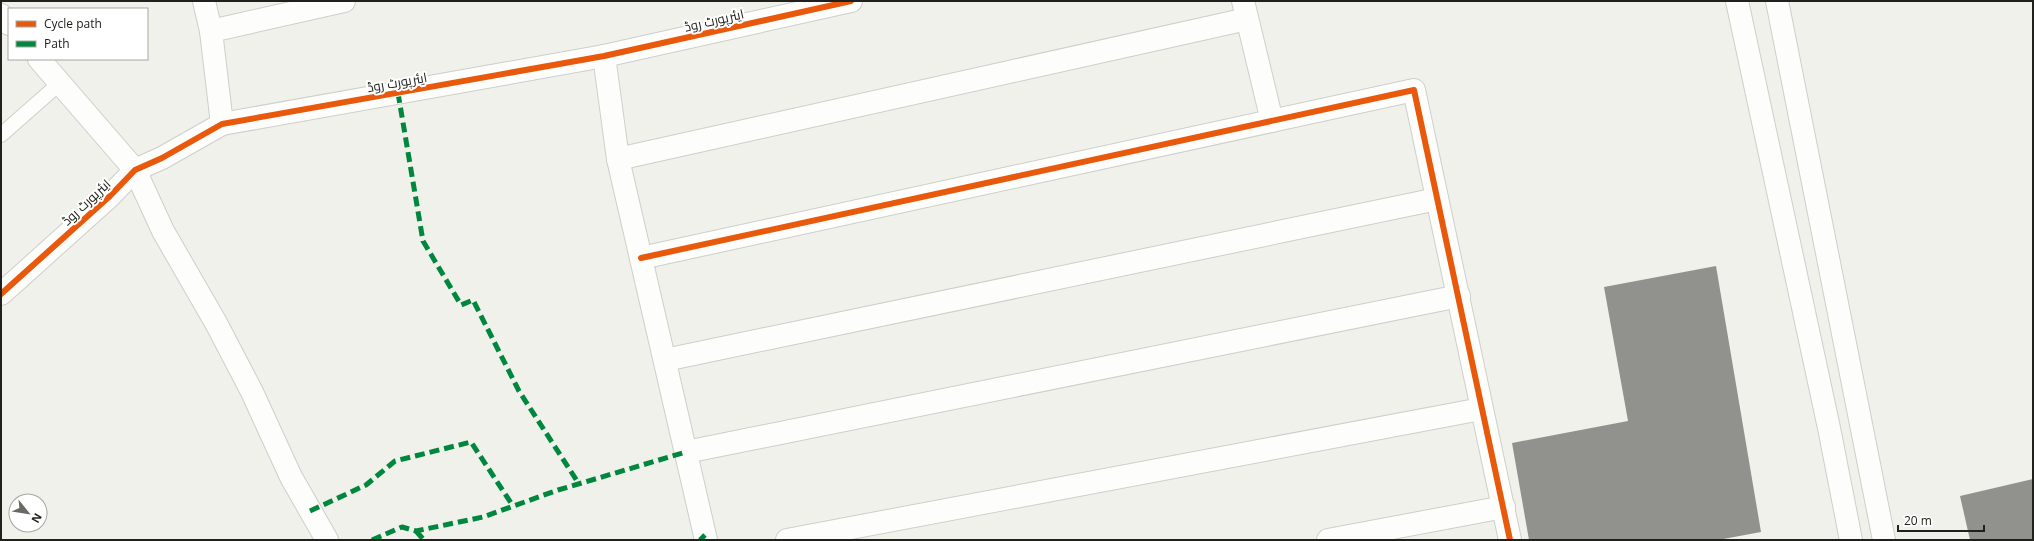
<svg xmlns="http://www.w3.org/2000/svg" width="2034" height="541" viewBox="0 0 2034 541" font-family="'Open Sans',Cairo,sans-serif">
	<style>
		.building { fill: #91928e }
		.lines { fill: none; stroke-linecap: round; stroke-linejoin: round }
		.lane-casing { stroke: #cecfca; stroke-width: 16 }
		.street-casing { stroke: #cecfca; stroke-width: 24 }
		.secondary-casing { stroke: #cecfca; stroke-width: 24 }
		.lane { stroke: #fdfdfc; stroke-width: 14 }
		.street { stroke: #fdfdfc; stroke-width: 22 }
		.secondary { stroke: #fdfdfc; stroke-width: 22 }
		.quiet { stroke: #00873e; stroke-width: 5; stroke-dasharray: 10 5; stroke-linecap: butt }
		.cycleway-casing { stroke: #fff; stroke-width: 8 }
		.cycleway { stroke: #e8590c; stroke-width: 6 }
		.labels { text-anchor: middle; stroke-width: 4; stroke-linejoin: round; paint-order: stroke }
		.street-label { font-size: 13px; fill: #20211c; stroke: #fff }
	</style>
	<rect width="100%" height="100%" fill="#f0f1eb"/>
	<g class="building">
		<polygon points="1716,266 1761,532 1718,540 1529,540 1512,443 1628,421 1604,287"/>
		<polygon points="2033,479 2033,540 1970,540 1960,496"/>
	</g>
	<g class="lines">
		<g class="lane-casing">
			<polyline id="lane" points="1,135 60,83"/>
		</g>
		<g class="street-casing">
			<g id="street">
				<polyline points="1243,1 1272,121"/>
				<polyline points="211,31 344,1"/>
				<polyline points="604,56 618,159 706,540"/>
				<polyline points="618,159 1247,19"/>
				<polyline points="135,170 163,231 216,323 252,392 291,477 327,540"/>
				<polyline points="641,258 1414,90 1510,540"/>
				<polyline points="665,360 1437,199"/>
				<polyline points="686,452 1459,296"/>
				<polyline points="787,540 1481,409"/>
				<polyline points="1328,540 1504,507"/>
			</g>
		</g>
		<g class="secondary-casing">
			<g id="secondary">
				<polyline points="204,1 211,31 222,124"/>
				<polyline points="1737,1 1829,428 1851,540"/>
				<polyline points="1777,1 1884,540"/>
				<polyline points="1,15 9,24"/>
				<polyline points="39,59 135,170"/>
				<polyline points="1,294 110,196 135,170 162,158 222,124 604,56 851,1"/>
			</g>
		</g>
		<use href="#lane" class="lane"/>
		<use href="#street" class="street"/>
		<use href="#secondary" class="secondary"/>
		<g class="quiet">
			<polyline points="398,93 423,241 461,305 473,300 519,391 579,484"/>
			<polyline points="310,511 366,485 395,461 471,442 513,506"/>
			<polyline points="416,531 424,540"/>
			<polyline points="372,540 402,527 416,531 483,517 558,490 686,452"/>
			<polyline points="700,540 705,535"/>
		</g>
		<g class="cycleway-casing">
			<g id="cycleway">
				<polyline points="641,258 1414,90 1510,540"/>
				<polyline points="1,294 110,196 135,170 162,158 222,124 604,56 851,1"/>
			</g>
		</g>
		<use href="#cycleway" class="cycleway"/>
	</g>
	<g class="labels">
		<g class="street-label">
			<text transform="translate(714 20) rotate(-13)" y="5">ایئرپورٹ روڈ</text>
			<text transform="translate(397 82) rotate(-10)" y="5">ایئرپورٹ روڈ</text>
			<text transform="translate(86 202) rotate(-43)" y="5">ایئرپورٹ روڈ</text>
		</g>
	</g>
	<rect width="2034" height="541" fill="none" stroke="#20211c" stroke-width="4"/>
	<rect x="8" y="8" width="140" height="52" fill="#ffffff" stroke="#a6a6a4"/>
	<rect x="16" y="21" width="20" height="6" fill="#e8590c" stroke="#a6a6a4"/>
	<text x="44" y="28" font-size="12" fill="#20211c">Cycle path</text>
	<rect x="16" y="41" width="20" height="6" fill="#00873e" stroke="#a6a6a4"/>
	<text x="44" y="48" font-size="12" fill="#20211c">Path</text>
	<g transform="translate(28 513) rotate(120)"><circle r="19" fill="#ffffff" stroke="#a6a6a4"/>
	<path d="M0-3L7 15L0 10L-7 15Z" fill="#696a64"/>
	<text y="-6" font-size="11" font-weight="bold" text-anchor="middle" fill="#20211c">N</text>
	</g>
	<path d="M1898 525v6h86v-6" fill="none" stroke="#20211c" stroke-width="2"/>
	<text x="1904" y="525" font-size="12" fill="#20211c" stroke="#ffffff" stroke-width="3" paint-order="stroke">20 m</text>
</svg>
